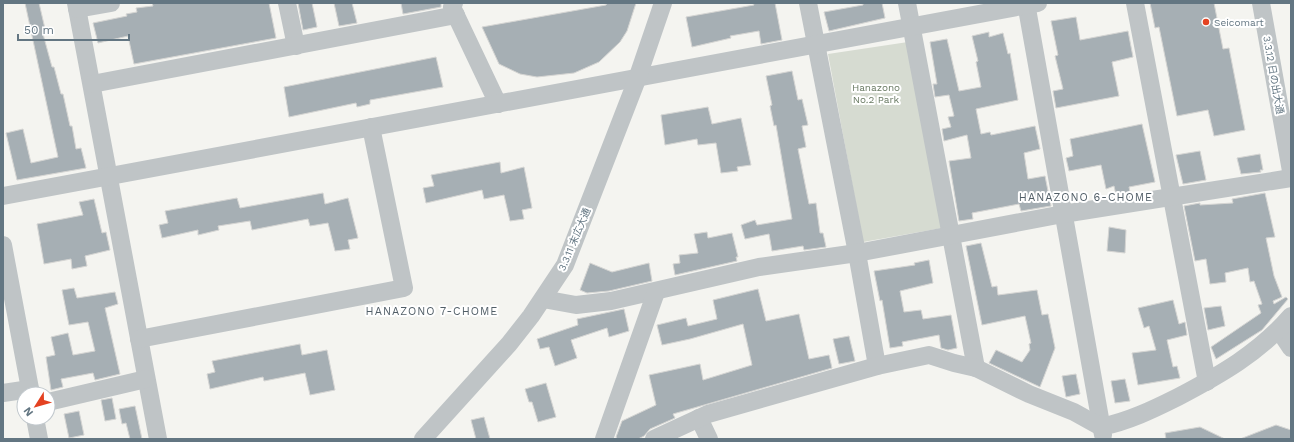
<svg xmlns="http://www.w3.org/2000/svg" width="1294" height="442" viewBox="0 0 1294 442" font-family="'Work Sans','Noto Sans JP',sans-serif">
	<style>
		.green { fill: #d6dbd1 }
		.building { fill: #a6afb4; stroke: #d5d5d3 }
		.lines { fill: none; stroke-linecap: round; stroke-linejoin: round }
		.minor { stroke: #bfc4c6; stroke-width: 18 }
		.poi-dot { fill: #e44221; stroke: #fff; stroke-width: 1.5 }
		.labels { text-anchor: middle; stroke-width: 4; stroke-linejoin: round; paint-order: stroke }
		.poi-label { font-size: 10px; fill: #637682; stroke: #fff; text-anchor: start }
		.street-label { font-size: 10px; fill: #637682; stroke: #fff }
		.park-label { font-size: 10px; fill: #687962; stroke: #fff }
		.neighbourhood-label { font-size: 11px; letter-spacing: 1px; fill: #515e67; stroke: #fff }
	</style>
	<rect width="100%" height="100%" fill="#f4f4f0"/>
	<polygon class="green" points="908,42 942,228 863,242 828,54"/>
	<g class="building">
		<polygon points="25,3 39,3 46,33 43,34 52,67 54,67 61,94 63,94 70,126 72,126 76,149 81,148 86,168 17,180 6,133 23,129 31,163 58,157"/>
		<polygon points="152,3 269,3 276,38 134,64 128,36 98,43 93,23 127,16 126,14 137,12 136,8 153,6"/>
		<polygon points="298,3 312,3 317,27 303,30"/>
		<polygon points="334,3 352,3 357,23 339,26"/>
		<polygon points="401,3 441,3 441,7 403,14"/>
		<polygon points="607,3 636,3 627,31 620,42 599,62 574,73 537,77 520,74 499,64 482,27 606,5"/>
		<polygon points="753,3 775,3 782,40 761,44 759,31 730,36 731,38 692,47 686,17 754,5"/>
		<polygon points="863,3 882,3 885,18 829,31 824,12 863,5"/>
		<polygon points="1150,3 1214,3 1223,49 1229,48 1245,130 1214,136 1208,110 1177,116 1159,27 1155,28"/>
		<polygon points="1076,17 1080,40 1128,31 1133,57 1112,62 1119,96 1056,108 1053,91 1063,89 1055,56 1058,55 1051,21"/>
		<polygon points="989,32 989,37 1003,33 1008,54 1010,53 1018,100 976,109 981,134 990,132 991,135 1035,126 1040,149 1024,153 1028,179 1045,176 1051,206 1021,211 1019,204 972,213 973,219 959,221 949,161 971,158 967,135 944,141 942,129 951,127 948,117 954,116 949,95 935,97 933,84 937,84 930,42 947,39 959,91 981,87 976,62 978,61 972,36"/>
		<polygon points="436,57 443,87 370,100 370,104 357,107 356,103 289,117 284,87"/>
		<polygon points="792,71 798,100 802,99 808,125 802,126 806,147 798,149 809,204 816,203 820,233 823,233 826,247 804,250 803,246 772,251 769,234 745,239 741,225 755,220 757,225 792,219 776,125 774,126 770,106 772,105 766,76"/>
		<polygon points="708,107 712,124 741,118 751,165 737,167 738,171 721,173 716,143 698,145 697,139 665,145 661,115"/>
		<polygon points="1142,124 1155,182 1129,187 1130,192 1116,195 1114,186 1106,189 1101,165 1069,171 1066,158 1073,156 1070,139"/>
		<polygon points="1200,151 1206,180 1183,184 1176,155"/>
		<polygon points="1260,154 1263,170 1260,170 1261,172 1241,174 1237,158"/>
		<polygon points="500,162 501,173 524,167 532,208 522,210 524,219 510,221 504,195 484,199 482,190 426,203 423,188 434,186 431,175"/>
		<polygon points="323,193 325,204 348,198 358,238 348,240 350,249 335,251 328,223 310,226 308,219 252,230 250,221 218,226 219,230 198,235 198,230 162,238 159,225 168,223 165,211 237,198 240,208"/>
		<polygon points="1265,193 1275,237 1266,238 1274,276 1282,297 1273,301 1274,304 1286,297 1288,299 1262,330 1216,359 1211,347 1261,313 1258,305 1262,304 1254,281 1250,282 1248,268 1225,273 1226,282 1210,284 1206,259 1195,261 1184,206 1200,203 1200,205 1233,203 1232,199"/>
		<polygon points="94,199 102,233 106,232 110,250 85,256 87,266 72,269 71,259 44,264 37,224 83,215 79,202"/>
		<polygon points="1109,227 1126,230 1125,253 1107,251"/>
		<polygon points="707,232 708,238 732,233 738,257 736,257 737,261 675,275 673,264 680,263 679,255 698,253 694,234"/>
		<polygon points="981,243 992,287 997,286 998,295 1037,290 1042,315 1048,314 1055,348 1040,387 989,363 996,350 1022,362 1030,350 1029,344 1031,343 1025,316 982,325 966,246"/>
		<polygon points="929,260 933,283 900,291 904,312 921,310 923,319 951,315 957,348 948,350 941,348 939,335 902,342 903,346 890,348 882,300 880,301 874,271 915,265 914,263"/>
		<polygon points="590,263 612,272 649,263 652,281 609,291 587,293 580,290"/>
		<polygon points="74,288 77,298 115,292 118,304 105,308 120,374 95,380 93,373 61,379 63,387 51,390 46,357 55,355 51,337 68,333 73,355 95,351 88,322 69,325 62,290"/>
		<polygon points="758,289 766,321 799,314 809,359 829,355 832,368 673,414 675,418 650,429 644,436 638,439 617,439 616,437 622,421 656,405 649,375 700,364 703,380 752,365 743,324 690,339 662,345 657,325 686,318 688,326 717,319 713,300"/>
		<polygon points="1173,300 1179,324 1185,322 1187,335 1167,340 1173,367 1177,366 1180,378 1138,385 1132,353 1156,350 1149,326 1144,328 1138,308"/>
		<polygon points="1221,306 1225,326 1208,330 1204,308"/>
		<polygon points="624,309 629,331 609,337 607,328 571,340 577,358 555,366 549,347 540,349 537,339 578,325 577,319"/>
		<polygon points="849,336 855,361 839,364 833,339"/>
		<polygon points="300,344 302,355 327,350 335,390 310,395 305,373 264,381 263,377 210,389 207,374 215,372 212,361"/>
		<polygon points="1076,374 1080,394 1066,397 1062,376"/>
		<polygon points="1125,379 1130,401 1115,403 1111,381"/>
		<polygon points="546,383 556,417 538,422 532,402 529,402 525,389"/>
		<polygon points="112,398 116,419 105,421 101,400"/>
		<polygon points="135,406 142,439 130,439 126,423 122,424 119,409"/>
		<polygon points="79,411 84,435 69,438 64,414"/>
		<polygon points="484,417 490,439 476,439 471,420"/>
		<polygon points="1276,425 1291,430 1291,439 1240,439"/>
		<polygon points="1200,427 1225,439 1166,439 1165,433"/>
	</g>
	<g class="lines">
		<g class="minor">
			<polyline points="76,3 158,439"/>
			<polyline points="287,3 296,46"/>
			<polyline points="454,3 452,7 498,104"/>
			<polyline points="808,3 857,253 877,366"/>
			<polyline points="907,3 976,368"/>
			<polyline points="1026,3 1103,435"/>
			<polyline points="1135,3 1207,382"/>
			<polyline points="1261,3 1291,171"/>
			<polyline points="77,9 111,3"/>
			<polyline points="92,84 456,15"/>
			<polyline points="3,196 1038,3"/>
			<polyline points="3,245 31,394"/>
			<polyline points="543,299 576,305 611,301 759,267 857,253 1063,214 1291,178"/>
			<polyline points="1279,330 1291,348"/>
			<polyline points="139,339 404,288 371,127"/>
			<polyline points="3,393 30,389"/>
			<polyline points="48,402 146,379"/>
			<polyline points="35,418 39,439"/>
			<polyline points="699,418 709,439"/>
			<polyline points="423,439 509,344 531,316 565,265 636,82 663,3"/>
			<polyline points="604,439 656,292"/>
			<path d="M 654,439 L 708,414 L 877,366 L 929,355 L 954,363 L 976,368 L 1029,394 L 1074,412 L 1101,427 C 1129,421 1152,410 1178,397 C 1220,375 1259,353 1291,316"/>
		</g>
	</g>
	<circle class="poi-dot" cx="1206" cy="22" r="4"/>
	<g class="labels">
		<g class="poi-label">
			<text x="1214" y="26">Seicomart</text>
		</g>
		<g class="street-label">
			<text transform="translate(1274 75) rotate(80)" y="4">3.3.12 日の出大通</text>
			<text transform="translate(574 239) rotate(-67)" y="4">3.3.11 末広大通</text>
		</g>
		<g class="park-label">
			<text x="876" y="91">Hanazono<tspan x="876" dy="12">No.2 Park</tspan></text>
		</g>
		<g class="neighbourhood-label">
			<text x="1086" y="201">HANAZONO 6-CHOME</text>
			<text x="432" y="315">HANAZONO 7-CHOME</text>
		</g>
	</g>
	<rect width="1294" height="442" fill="none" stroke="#637682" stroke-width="8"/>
	<g transform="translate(36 406) rotate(233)"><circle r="19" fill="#ffffff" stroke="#c1c8cd"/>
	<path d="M0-3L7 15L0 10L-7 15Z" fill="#e44221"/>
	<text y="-6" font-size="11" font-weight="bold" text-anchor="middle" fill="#637682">N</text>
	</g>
	<path d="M18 34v6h111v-6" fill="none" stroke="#637682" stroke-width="2"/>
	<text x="24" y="34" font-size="12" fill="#637682" stroke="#ffffff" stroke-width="3" paint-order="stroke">50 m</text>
</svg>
